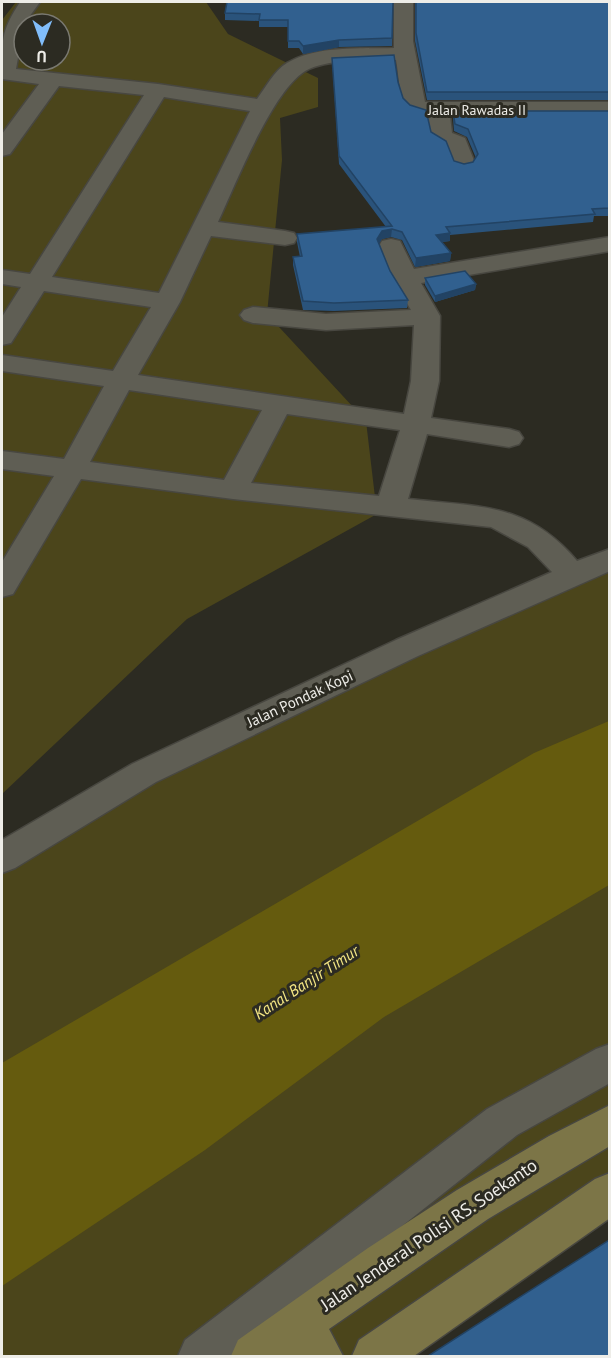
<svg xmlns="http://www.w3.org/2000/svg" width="611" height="1358" viewBox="0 0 611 1358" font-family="'PT Sans',sans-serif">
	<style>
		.green { fill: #4b451b; fill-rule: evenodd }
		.water { fill: #655b0e }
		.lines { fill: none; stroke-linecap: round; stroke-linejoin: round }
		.minor-casing { stroke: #484740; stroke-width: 3 }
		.major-casing { stroke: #484740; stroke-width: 3 }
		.minor { fill: #5f5e54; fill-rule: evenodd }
		.major { fill: #7c7547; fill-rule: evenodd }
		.wall { fill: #2a537b }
		.shaded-wall { fill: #224364 }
		.building { fill: #31608f; stroke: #224364; stroke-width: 1.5 }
		.labels { text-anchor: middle; stroke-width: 6; stroke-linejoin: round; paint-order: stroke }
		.far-street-label { font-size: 14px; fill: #eeede8; stroke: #2c2b22 }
		.street-label { font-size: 15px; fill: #eeede8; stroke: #2c2b22 }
		.water-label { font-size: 16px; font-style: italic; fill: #f5e784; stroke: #2c2b22 }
		.near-street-label { font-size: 18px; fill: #eeede8; stroke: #2c2b22 }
	</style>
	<rect width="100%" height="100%" fill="#2c2b22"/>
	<g class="green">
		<path d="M 16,2 L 206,2 L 228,34 L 318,78 L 318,107 L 280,118 L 282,160 L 267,314 L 366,421 L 377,514 L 187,619 L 2,794 L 2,20 ZM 24,24 L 60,24 L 60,60 L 24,60 Z"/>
		<polygon points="609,560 609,1193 375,1356 320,1356 298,1325 254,1356 2,1356 2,858 144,773"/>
	</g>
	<polygon class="water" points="609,721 609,885 384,1017 205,1150 2,1286 2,1063 534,753"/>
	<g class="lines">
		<g class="minor-casing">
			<g id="minor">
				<path d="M 20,2 L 40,2 L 24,24 L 16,69 L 158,84 L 257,99 C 266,87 274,71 287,63 C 317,45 361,49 394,48 L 394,2 L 413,2 L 413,41 L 425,102 L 610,102 L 610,116 L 450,116 L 452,133 L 465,138 L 475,163 L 472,168 L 464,170 L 456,168 L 447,147 C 427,138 430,136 428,116 C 396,116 401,85 396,60 C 369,61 334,58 309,69 C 274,85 235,186 218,222 L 285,231 L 294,233 L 297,238 L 294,243 L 285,245 L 211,236 L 180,302 L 138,375 L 404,414 L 411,381 L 414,325 L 326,330 L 253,323 L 244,320 L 240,315 L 244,310 L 253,307 L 326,314 L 411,310 L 392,278 L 379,246 L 382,241 L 391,239 L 400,241 L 414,269 L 610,237 L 610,251 L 421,283 L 440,316 L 439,381 L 431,418 L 509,429 L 519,432 L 523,438 L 519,444 L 509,447 L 427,434 L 408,499 C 479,507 527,502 577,561 L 610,549 L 610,571 L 418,656 L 156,782 L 15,868 L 2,873 L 2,840 L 132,764 L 396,640 L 552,572 L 528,547 L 491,527 L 233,499 L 81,479 L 13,594 L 2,597 L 2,562 L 54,476 L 2,469 L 2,451 L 64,459 L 104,386 L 2,371 L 2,355 L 113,371 L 151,307 L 44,291 L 11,343 L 2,345 L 2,317 L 21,287 L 2,284 L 2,270 L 30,274 L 144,95 L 59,86 L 10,154 L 2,156 L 2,134 L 39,84 L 2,79 C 2,41 0,33 20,2 ZM 164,97 L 250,111 L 159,293 L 52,277 ZM 129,390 L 262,410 L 224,480 L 90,462 ZM 287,414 L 400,430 L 379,496 L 251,483 Z"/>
				<polygon points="610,1044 610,1083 517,1135 238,1356 178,1356 185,1340 487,1109 596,1049"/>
			</g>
		</g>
		<g class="major-casing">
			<g id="major">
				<polygon points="610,1105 610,1146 488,1219 329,1329 343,1356 231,1356 238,1340 368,1248 457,1190 549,1136"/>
				<polygon points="610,1173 610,1218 414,1356 352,1356 359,1340 595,1179"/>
			</g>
		</g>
		<use href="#minor" class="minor"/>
		<use href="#major" class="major"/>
	</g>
	<g class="wall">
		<polygon points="393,2 392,46 339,47 303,54 299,48 288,48 288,27 259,27 259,21 225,20 225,13"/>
		<polygon points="415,2 609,2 609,100 427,100 415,41"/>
		<polygon points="332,58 398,82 403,98 454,161 464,164 473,162 476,158 467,137 454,131 453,118 453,111 609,111 609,216 594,216 593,222 450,235 450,241 442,242 451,253 450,261 415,267 402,240 391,237 382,239 379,243 390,271 408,300 407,308 334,311 303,310 293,265 293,257 300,257 297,242 297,234 386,227 339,164"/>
		<polygon points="425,278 476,284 475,290 435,302 425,285"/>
	</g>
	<g class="shaded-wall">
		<polygon points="339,40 339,47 303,54 303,46"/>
		<polygon points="392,229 391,237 382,239 377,247 377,239 382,231"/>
		<polygon points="450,233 450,241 435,243 436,235"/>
		<polygon points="451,253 450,261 415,267 416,258"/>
		<polygon points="476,284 475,290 435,302 435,296"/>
	</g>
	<g class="building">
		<polygon points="227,2 393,2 392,38 339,40 303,46 299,41 288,41 288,20 259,20 260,14 225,13"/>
		<polygon points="416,2 609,2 609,92 427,92 416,33"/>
		<polygon points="394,55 398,82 403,98 410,105 426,110 431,132 446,141 454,161 464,164 473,162 478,154 468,129 455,124 453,111 609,111 609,208 592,209 595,214 446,227 450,233 436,235 451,253 416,258 402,232 392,229 382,231 377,239 390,271 408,300 334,303 303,301 293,257 302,256 297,234 392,226 339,156 332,58"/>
		<polygon points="465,271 476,284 435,296 425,278"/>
		<polygon points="609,1240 609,1356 428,1356"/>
	</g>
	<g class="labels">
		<g class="far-street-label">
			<text x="477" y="115">Jalan Rawadas II</text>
		</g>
		<g class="street-label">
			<text transform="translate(300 699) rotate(-25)" y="5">Jalan Pondak Kopi</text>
		</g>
		<g class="water-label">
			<text transform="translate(306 982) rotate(-33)" y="6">Kanal Banjir Timur</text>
		</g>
		<g class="near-street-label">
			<text transform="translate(429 1235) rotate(-34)" y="6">Jalan Jenderal Polisi RS. Soekanto</text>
		</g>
	</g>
	<rect width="611" height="1358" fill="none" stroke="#eeede8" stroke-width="6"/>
	<g transform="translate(42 42) rotate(181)"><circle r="28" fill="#2c2b22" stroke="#7a7971" stroke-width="1.5"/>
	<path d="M0-4.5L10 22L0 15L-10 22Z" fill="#81bdfa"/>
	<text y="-9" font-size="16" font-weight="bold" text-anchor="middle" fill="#eeede8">U</text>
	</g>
</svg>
